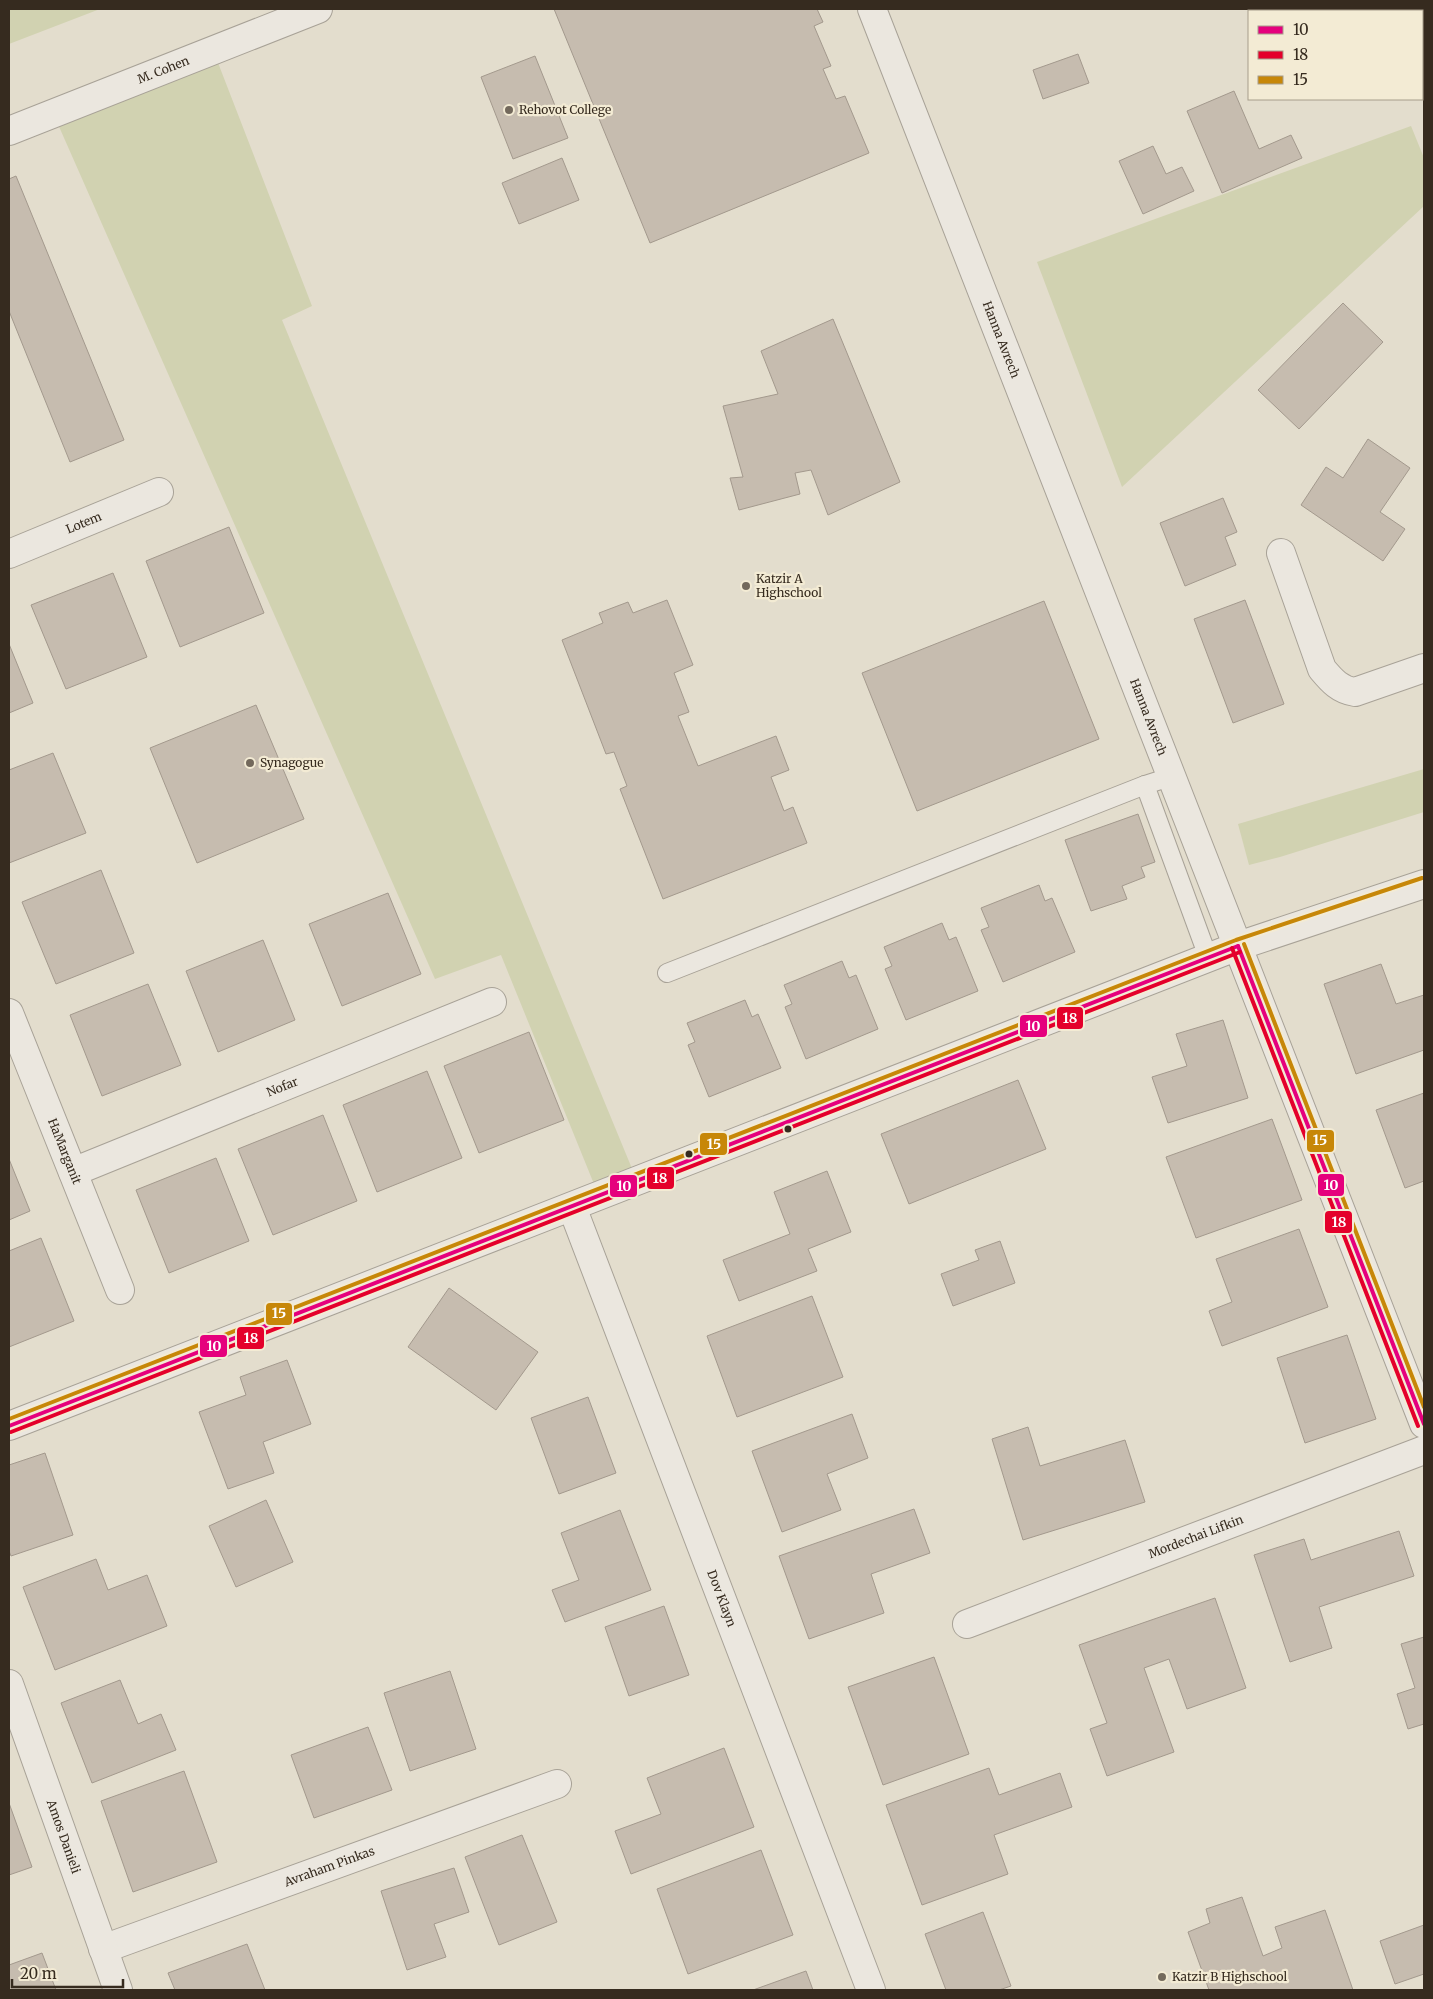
<svg xmlns="http://www.w3.org/2000/svg" width="1433" height="1999" viewBox="0 0 1433 1999" font-family="Merriweather,serif">
	<style>
		.green { fill: #d1d2b1 }
		.building { fill: #c6bcaf; stroke: #a3998d }
		.lines { fill: none; stroke-linecap: round; stroke-linejoin: round }
		.service-casing { stroke: #a8a297; stroke-width: 20 }
		.minor-casing { stroke: #a8a297; stroke-width: 30 }
		.tertiary-casing { stroke: #a8a297; stroke-width: 30 }
		.service { stroke: #ebe7df; stroke-width: 18 }
		.minor { stroke: #ebe7df; stroke-width: 28 }
		.tertiary { stroke: #ebe7df; stroke-width: 28 }
		.bus-1-casing { stroke: #f3ebd4; stroke-width: 8 }
		.bus-2-casing { stroke: #f3ebd4; stroke-width: 8 }
		.bus-3-casing { stroke: #f3ebd4; stroke-width: 8 }
		.bus-1 { stroke: #e5007d; stroke-width: 4 }
		.bus-2 { stroke: #e4002b; stroke-width: 4 }
		.bus-3 { stroke: #c78708; stroke-width: 4 }
		.poi-dot { fill: #73695c; stroke: #f3ebd4; stroke-width: 2 }
		.bus-dot { fill: #362b1f; stroke: #f3ebd4; stroke-width: 2 }
		.labels { text-anchor: middle; stroke-width: 4.5; stroke-linejoin: round; paint-order: stroke }
		.street-label { font-size: 12px; fill: #362b1f; stroke: #f3ebd4 }
		.poi-label { font-size: 12px; fill: #362b1f; stroke: #f3ebd4; text-anchor: start }
		.line-badge { stroke: #f3ebd4; stroke-width: 2 }
		.badge-label { font-size: 14px; text-anchor: middle; font-weight: bold; fill: #fff }
	</style>
	<rect width="100%" height="100%" fill="#e3ddcd"/>
	<g class="green">
		<polygon points="9,9 100,9 9,44"/>
		<polygon points="215,55 312,306 282,320 633,1171 594,1184 501,955 435,979 57,122"/>
		<polygon points="1411,126 1424,158 1424,206 1122,487 1037,262"/>
		<polygon points="1424,769 1424,812 1280,857 1249,865 1238,824"/>
	</g>
	<g class="building">
		<polygon points="554,9 817,9 823,22 814,26 831,66 823,69 836,99 845,96 869,153 650,243"/>
		<polygon points="1078,54 1089,83 1043,99 1033,70"/>
		<polygon points="535,56 568,138 513,159 481,77"/>
		<polygon points="1234,91 1259,149 1291,135 1302,158 1222,193 1187,111"/>
		<polygon points="1153,146 1166,174 1182,167 1194,191 1143,214 1119,161"/>
		<polygon points="562,158 579,200 519,224 502,183"/>
		<polygon points="16,176 124,440 70,462 9,311 9,179"/>
		<polygon points="1343,303 1383,342 1299,429 1258,390"/>
		<polygon points="833,319 900,482 828,515 811,470 795,473 800,494 739,510 730,478 743,477 723,406 778,394 761,351"/>
		<polygon points="1368,439 1410,468 1380,512 1405,529 1383,561 1301,505 1326,467 1343,478"/>
		<polygon points="1223,498 1237,532 1225,537 1236,565 1185,586 1160,523"/>
		<polygon points="229,527 264,613 180,647 146,561"/>
		<polygon points="113,573 147,657 66,689 31,605"/>
		<polygon points="667,600 693,665 674,673 689,712 678,716 698,766 776,736 789,770 771,777 784,811 793,807 807,843 663,899 620,789 627,786 614,752 606,754 562,640 603,623 599,613 628,602 633,613"/>
		<polygon points="1245,600 1284,704 1233,723 1194,619"/>
		<polygon points="1044,601 1099,739 917,811 862,673"/>
		<polygon points="9,644 33,703 9,713"/>
		<polygon points="256,705 304,819 197,863 150,748"/>
		<polygon points="53,753 86,833 9,863 9,770"/>
		<polygon points="1138,814 1155,862 1141,867 1145,877 1122,886 1127,899 1091,911 1065,840"/>
		<polygon points="101,870 134,953 56,984 22,902"/>
		<polygon points="1039,885 1045,901 1052,898 1075,952 1003,982 981,930 989,927 981,908"/>
		<polygon points="388,893 421,974 342,1006 309,924"/>
		<polygon points="942,923 949,940 956,937 978,991 906,1020 885,969 892,966 884,947"/>
		<polygon points="263,940 295,1020 218,1052 186,971"/>
		<polygon points="842,961 849,978 856,975 878,1029 806,1059 785,1007 792,1004 784,985"/>
		<polygon points="1381,964 1396,1004 1424,995 1424,1050 1356,1074 1324,984"/>
		<polygon points="148,984 181,1065 102,1096 70,1015"/>
		<polygon points="745,1000 752,1017 758,1014 781,1068 709,1097 688,1045 695,1042 687,1023"/>
		<polygon points="1223,1020 1248,1098 1168,1123 1152,1077 1187,1066 1176,1034"/>
		<polygon points="529,1032 564,1120 479,1153 444,1066"/>
		<polygon points="427,1071 462,1158 377,1192 343,1105"/>
		<polygon points="1018,1080 1046,1149 909,1204 881,1134"/>
		<polygon points="1424,1093 1424,1181 1405,1188 1376,1110"/>
		<polygon points="323,1115 357,1201 273,1235 238,1149"/>
		<polygon points="1272,1119 1302,1200 1196,1238 1166,1157"/>
		<polygon points="216,1158 249,1241 169,1273 136,1190"/>
		<polygon points="9,1159 30,1211 9,1220"/>
		<polygon points="827,1171 851,1232 808,1249 817,1271 739,1301 723,1260 790,1234 774,1192"/>
		<polygon points="1299,1229 1328,1307 1222,1346 1209,1311 1232,1302 1216,1259"/>
		<polygon points="41,1238 74,1321 9,1347 9,1251"/>
		<polygon points="1000,1241 1015,1283 953,1306 941,1274 979,1260 975,1250"/>
		<polygon points="449,1288 538,1352 496,1410 408,1347"/>
		<polygon points="812,1296 843,1377 737,1417 707,1336"/>
		<polygon points="1347,1335 1376,1419 1305,1443 1277,1358"/>
		<polygon points="287,1360 311,1424 263,1442 274,1473 228,1489 199,1412 246,1395 240,1377"/>
		<polygon points="588,1397 616,1473 559,1494 531,1418"/>
		<polygon points="852,1414 868,1458 827,1474 841,1510 782,1532 752,1451"/>
		<polygon points="1028,1427 1040,1466 1125,1440 1145,1502 1023,1540 992,1439"/>
		<polygon points="45,1453 73,1535 11,1556 9,1551 9,1465"/>
		<polygon points="266,1500 293,1562 236,1587 209,1526"/>
		<polygon points="914,1509 930,1553 871,1574 884,1613 809,1639 779,1556"/>
		<polygon points="620,1510 651,1590 565,1622 552,1590 579,1580 561,1533"/>
		<polygon points="1399,1531 1414,1576 1319,1607 1332,1648 1290,1662 1254,1555 1304,1539 1311,1560"/>
		<polygon points="96,1559 108,1590 147,1575 167,1626 55,1670 23,1587"/>
		<polygon points="1215,1598 1246,1688 1187,1709 1169,1659 1144,1668 1174,1752 1107,1776 1090,1729 1107,1723 1079,1645"/>
		<polygon points="664,1606 689,1675 629,1696 605,1627"/>
		<polygon points="1424,1637 1424,1724 1408,1729 1397,1694 1415,1688 1401,1644"/>
		<polygon points="934,1657 969,1754 883,1785 848,1687"/>
		<polygon points="450,1671 476,1749 410,1771 384,1693"/>
		<polygon points="120,1680 138,1724 161,1714 176,1750 92,1783 61,1703"/>
		<polygon points="368,1727 392,1790 314,1818 291,1755"/>
		<polygon points="724,1748 754,1827 631,1874 615,1831 661,1814 647,1778"/>
		<polygon points="989,1768 999,1795 1060,1773 1072,1807 994,1835 1008,1874 922,1905 886,1805"/>
		<polygon points="184,1771 217,1862 133,1892 101,1801"/>
		<polygon points="9,1803 32,1867 9,1875"/>
		<polygon points="522,1835 557,1922 499,1945 465,1857"/>
		<polygon points="761,1850 793,1935 688,1974 657,1889"/>
		<polygon points="454,1868 469,1912 434,1924 446,1957 407,1970 381,1891"/>
		<polygon points="1242,1897 1263,1956 1282,1948 1275,1927 1325,1910 1353,1990 1209,1990 1188,1932 1210,1923 1206,1909"/>
		<polygon points="983,1912 1011,1986 999,1990 946,1990 925,1934"/>
		<polygon points="1424,1925 1424,1974 1395,1984 1380,1941"/>
		<polygon points="247,1944 265,1990 175,1990 168,1973"/>
		<polygon points="42,1953 56,1990 9,1990 9,1965"/>
		<polygon points="806,1971 813,1990 753,1990"/>
	</g>
	<g class="lines">
		<g class="service-casing">
			<g id="service">
				<polyline points="1145,785 1208,957"/>
				<polyline points="667,973 1145,785 1173,776"/>
			</g>
		</g>
		<g class="minor-casing">
			<g id="minor">
				<path id="s1" d="M 872,9 L 1424,1424"/>
				<polyline points="1403,9 1404,11"/>
				<polyline points="1422,59 1424,65"/>
				<path id="s2" d="M 9,131 L 318,9"/>
				<path d="M 1281,553 L 1322,669 C 1332,681 1340,690 1355,692 L 1424,668"/>
				<path id="s3" d="M 9,554 L 159,492"/>
				<path id="s4" d="M 9,1013 L 120,1290"/>
				<path id="s5" d="M 73,1172 L 492,1002"/>
				<path id="s6" d="M 572,1207 L 871,1990"/>
				<path id="s7" d="M 967,1624 L 1424,1450"/>
				<path id="s8" d="M 103,1949 L 557,1784"/>
			</g>
		</g>
		<g class="tertiary-casing">
			<g id="tertiary">
				<polyline points="9,1426 1238,946 1424,884"/>
				<path id="s9" d="M 9,1684 L 118,1990"/>
			</g>
		</g>
		<use href="#service" class="service"/>
		<use href="#minor" class="minor"/>
		<use href="#tertiary" class="tertiary"/>
		<g class="bus-1-casing">
			<g id="bus-1">
				<polyline points="1238,946 1424,1424"/>
				<polyline points="9,1426 1238,946"/>
			</g>
		</g>
		<g class="bus-2-casing">
			<g id="bus-2">
				<polyline points="1232,948 1418,1426"/>
				<polyline points="11,1432 1240,952"/>
			</g>
		</g>
		<g class="bus-3-casing">
			<g id="bus-3">
				<polyline points="1244,944 1424,1407"/>
				<polyline points="9,1419 1236,940 1422,878"/>
			</g>
		</g>
		<use href="#bus-1" class="bus-1"/>
		<use href="#bus-2" class="bus-2"/>
		<use href="#bus-3" class="bus-3"/>
	</g>
	<g class="poi-dot">
		<circle cx="509" cy="110" r="5"/>
		<circle cx="746" cy="586" r="5"/>
		<circle cx="250" cy="763" r="5"/>
		<circle cx="1162" cy="1977" r="5"/>
	</g>
	<g class="bus-dot">
		<circle cx="788" cy="1129" r="4.5"/>
		<circle cx="689" cy="1154" r="4.5"/>
	</g>
	<g class="labels">
		<g class="street-label">
			<text dy="4" stroke="none"><textPath href="#s2" startOffset="166">M. Cohen</textPath></text>
			<text dy="4" stroke="none"><textPath href="#s1" startOffset="355">Hanna Avrech</textPath></text>
			<text dy="4" stroke="none"><textPath href="#s3" startOffset="81">Lotem</textPath></text>
			<text dy="4" stroke="none"><textPath href="#s1" startOffset="760">Hanna Avrech</textPath></text>
			<text dy="4" stroke="none"><textPath href="#s5" startOffset="226">Nofar</textPath></text>
			<text dy="4" stroke="none"><textPath href="#s4" startOffset="149">HaMarganit</textPath></text>
			<text dy="4" stroke="none"><textPath href="#s7" startOffset="245">Mordechai Lifkin</textPath></text>
			<text dy="4" stroke="none"><textPath href="#s6" startOffset="419">Dov Klayn</textPath></text>
			<text dy="4" stroke="none"><textPath href="#s9" startOffset="162">Amos Danieli</textPath></text>
			<text dy="4" stroke="none"><textPath href="#s8" startOffset="241">Avraham Pinkas</textPath></text>
		</g>
		<g class="poi-label">
			<text x="519" y="114">Rehovot College</text>
			<text x="756" y="583">Katzir A<tspan x="756" dy="14">Highschool</tspan></text>
			<text x="260" y="767">Synagogue</text>
			<text x="1172" y="1981">Katzir B Highschool</text>
		</g>
	</g>
	<g class="line-badge">
		<rect x="1056" y="1006" width="28" height="24" rx="5" fill="#e4002b"/>
		<rect x="1019" y="1014" width="29" height="24" rx="5" fill="#e5007d"/>
		<rect x="1306" y="1129" width="29" height="24" rx="5" fill="#c78708"/>
		<rect x="699" y="1132" width="29" height="24" rx="5" fill="#c78708"/>
		<rect x="646" y="1166" width="29" height="24" rx="5" fill="#e4002b"/>
		<rect x="1317" y="1173" width="28" height="24" rx="5" fill="#e5007d"/>
		<rect x="609" y="1174" width="29" height="24" rx="5" fill="#e5007d"/>
		<rect x="1324" y="1210" width="29" height="24" rx="5" fill="#e4002b"/>
		<rect x="265" y="1302" width="28" height="24" rx="5" fill="#c78708"/>
		<rect x="236" y="1326" width="29" height="24" rx="5" fill="#e4002b"/>
		<rect x="199" y="1334" width="29" height="24" rx="5" fill="#e5007d"/>
	</g>
	<g class="badge-label">
		<text x="1070" y="1023">18</text>
		<text x="1033" y="1031">10</text>
		<text x="1320" y="1145">15</text>
		<text x="714" y="1149">15</text>
		<text x="660" y="1183">18</text>
		<text x="1331" y="1190">10</text>
		<text x="624" y="1191">10</text>
		<text x="1339" y="1227">18</text>
		<text x="279" y="1318">15</text>
		<text x="251" y="1343">18</text>
		<text x="214" y="1351">10</text>
	</g>
	<rect width="1433" height="1999" fill="none" stroke="#362b1f" stroke-width="20"/>
	<rect x="1248" y="10" width="175" height="90" fill="#f3ebd4" stroke="#a79e8c"/>
	<rect x="1258" y="26" width="25" height="8" fill="#e5007d" stroke="#a79e8c"/>
	<text x="1293" y="35" font-size="15" fill="#362b1f">10</text>
	<rect x="1258" y="51" width="25" height="8" fill="#e4002b" stroke="#a79e8c"/>
	<text x="1293" y="60" font-size="15" fill="#362b1f">18</text>
	<rect x="1258" y="76" width="25" height="8" fill="#c78708" stroke="#a79e8c"/>
	<text x="1293" y="85" font-size="15" fill="#362b1f">15</text>
	<path d="M12 1979v8h111v-8" fill="none" stroke="#362b1f" stroke-width="2.5"/>
	<text x="20" y="1979" font-size="15" fill="#362b1f" stroke="#f3ebd4" stroke-width="4" paint-order="stroke">20 m</text>
</svg>
